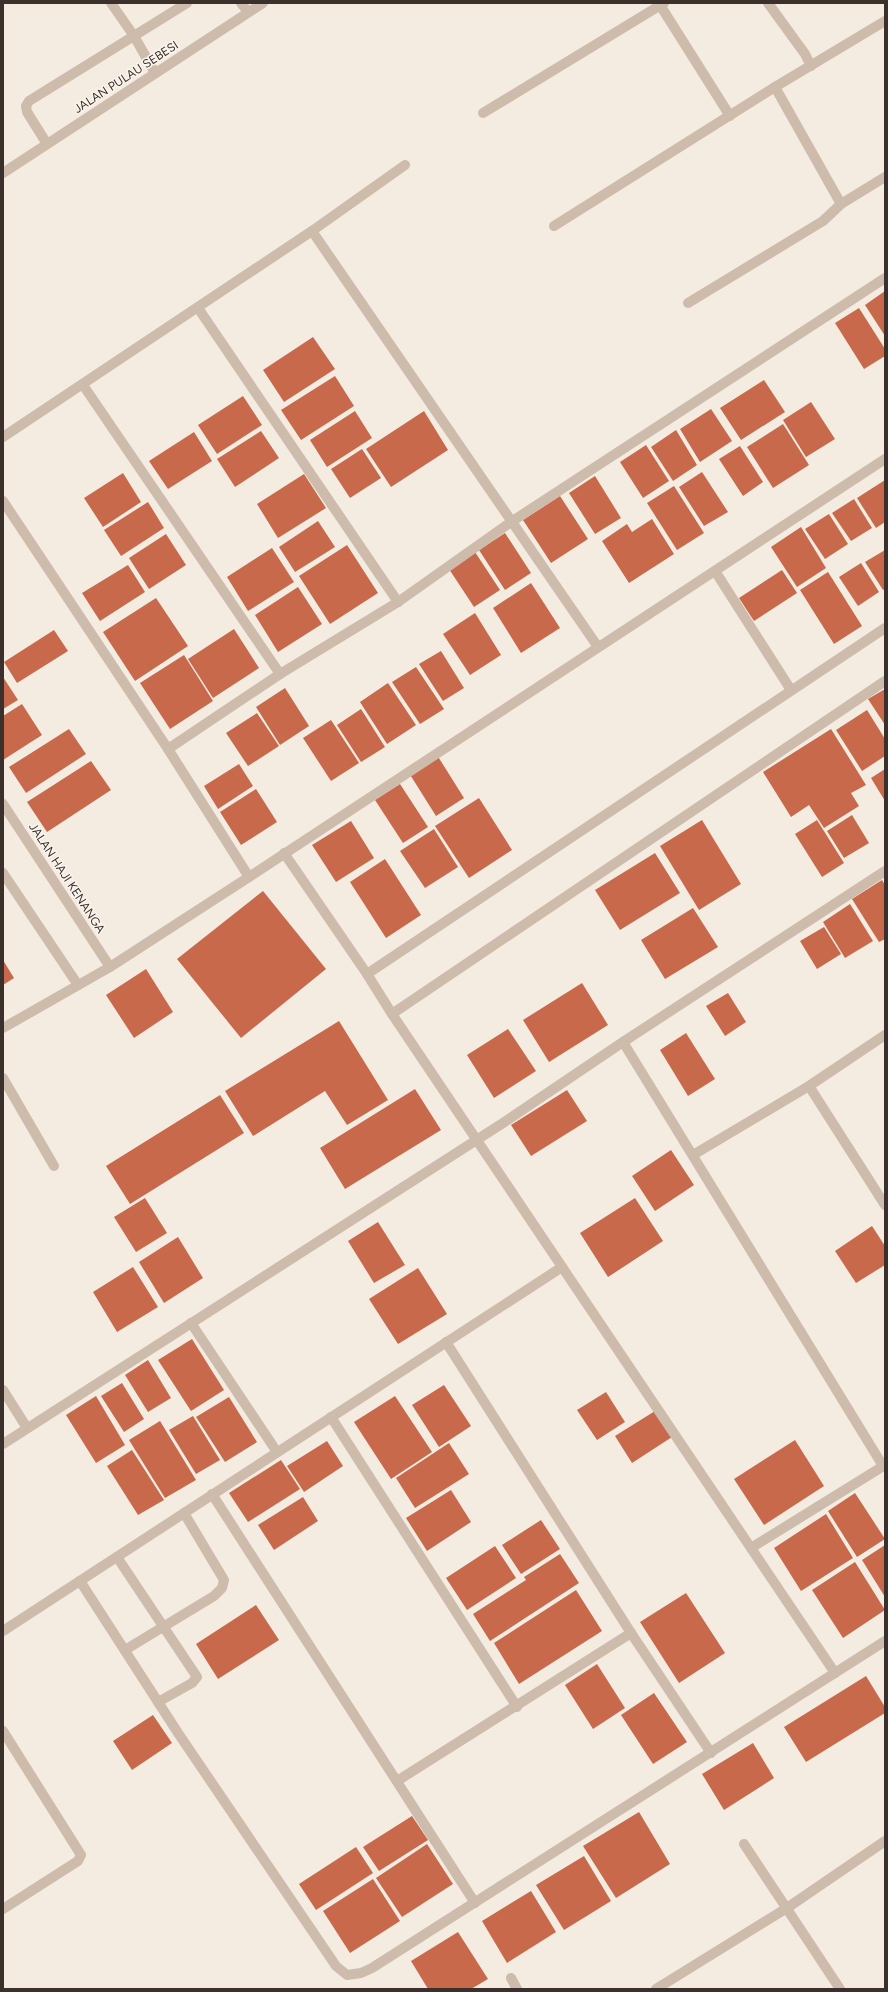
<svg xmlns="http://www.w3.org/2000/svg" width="888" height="1992" viewBox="0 0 888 1992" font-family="Figtree,sans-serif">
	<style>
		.building { fill: #c8694b }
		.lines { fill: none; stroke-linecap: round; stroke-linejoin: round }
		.minor { stroke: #cdbbac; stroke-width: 10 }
		.labels { text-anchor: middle; stroke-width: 3; stroke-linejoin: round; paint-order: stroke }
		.street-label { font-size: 12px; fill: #3b302b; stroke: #fbf5ee }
	</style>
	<rect width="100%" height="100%" fill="#f4ebe1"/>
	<g class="building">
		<polygon points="885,291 885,336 865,305"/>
		<polygon points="859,308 885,349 885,356 864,369 835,323"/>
		<polygon points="313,337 335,369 284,402 263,370"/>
		<polygon points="335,376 354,406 301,440 281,410"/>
		<polygon points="764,380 785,412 741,440 720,408"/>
		<polygon points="243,396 262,425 217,454 198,425"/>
		<polygon points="811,402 835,439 806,457 783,420"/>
		<polygon points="711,409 732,441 700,462 680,429"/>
		<polygon points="355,411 372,438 327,467 310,440"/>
		<polygon points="424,411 448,450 391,487 366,449"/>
		<polygon points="783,424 809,465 773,488 747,447"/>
		<polygon points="676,430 697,465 673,481 651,447"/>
		<polygon points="261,431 279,458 235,487 217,459"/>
		<polygon points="194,432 212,461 168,489 149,461"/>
		<polygon points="646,445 669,481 643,498 620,462"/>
		<polygon points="740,446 763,482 743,496 719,459"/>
		<polygon points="362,449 381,478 350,498 331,469"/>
		<polygon points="702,472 728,512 704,526 679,487"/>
		<polygon points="123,473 141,502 103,527 84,498"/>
		<polygon points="304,474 326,508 278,538 257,504"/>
		<polygon points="595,476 621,518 595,534 569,493"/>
		<polygon points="885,480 885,522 876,528 857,498"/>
		<polygon points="674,486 704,533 677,550 647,503"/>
		<polygon points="560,496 588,539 551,563 523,520"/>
		<polygon points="854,499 872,528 851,541 832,513"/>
		<polygon points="148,502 164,528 121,556 104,530"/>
		<polygon points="829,514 848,544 825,559 805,529"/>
		<polygon points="652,519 674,554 629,583 602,541 627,524 632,532"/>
		<polygon points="318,521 335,547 295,572 279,547"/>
		<polygon points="801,527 826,568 797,587 771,547"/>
		<polygon points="505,533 531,573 505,590 479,550"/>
		<polygon points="166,534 186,565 149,589 129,558"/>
		<polygon points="347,545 378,593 330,624 299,576"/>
		<polygon points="272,548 294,582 248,611 227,577"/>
		<polygon points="885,550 885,589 883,590 865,562"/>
		<polygon points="475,552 500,590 474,607 449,569"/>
		<polygon points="861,563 879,592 858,606 839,577"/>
		<polygon points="128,565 145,592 100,621 82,593"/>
		<polygon points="782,570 797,593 754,621 739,598"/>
		<polygon points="828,572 862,626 834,644 800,590"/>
		<polygon points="531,583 560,628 521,653 493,608"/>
		<polygon points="298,587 322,624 278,652 255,615"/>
		<polygon points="156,598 188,646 135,681 103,632"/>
		<polygon points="475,613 501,655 470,675 443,634"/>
		<polygon points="234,629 259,668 213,698 188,659"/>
		<polygon points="54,630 68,651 17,683 4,662"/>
		<polygon points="441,651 464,688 443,701 419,664"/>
		<polygon points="184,655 213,701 170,729 140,683"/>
		<polygon points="416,667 444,709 420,724 392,682"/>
		<polygon points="3,677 18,700 3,709"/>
		<polygon points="388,683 416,725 387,744 360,702"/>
		<polygon points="285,688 309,726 280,745 256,707"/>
		<polygon points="885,689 885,725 868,699"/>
		<polygon points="22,704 42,735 3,760 3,716"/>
		<polygon points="361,709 385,747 361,762 337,725"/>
		<polygon points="867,710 885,739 885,756 862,771 836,730"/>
		<polygon points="257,713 279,746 248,766 226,733"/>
		<polygon points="331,720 359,763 331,781 303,738"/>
		<polygon points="69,729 86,754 26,793 9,767"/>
		<polygon points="831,729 866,785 851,793 859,806 824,828 809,805 791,817 763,772"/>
		<polygon points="437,755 464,798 436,816 409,773"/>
		<polygon points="91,761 111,790 47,832 27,802"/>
		<polygon points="239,764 253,786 218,809 204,786"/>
		<polygon points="885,769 885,801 871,778"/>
		<polygon points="400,784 428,827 403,843 375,800"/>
		<polygon points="256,789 277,822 241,845 220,812"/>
		<polygon points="479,798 512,850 469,878 435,826"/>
		<polygon points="852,815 869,843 844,858 827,831"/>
		<polygon points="702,820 741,884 699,910 660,846"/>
		<polygon points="817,820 844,863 822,877 795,834"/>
		<polygon points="351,821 374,858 336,882 312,845"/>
		<polygon points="434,829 458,867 425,888 400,851"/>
		<polygon points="655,853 680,893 620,930 595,890"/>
		<polygon points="385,859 421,915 386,938 350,882"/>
		<polygon points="882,880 885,885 885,939 879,942 852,899"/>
		<polygon points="263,891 326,969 241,1038 177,959"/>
		<polygon points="850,904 873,941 845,958 823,922"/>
		<polygon points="693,908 718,947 665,979 641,940"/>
		<polygon points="824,927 841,954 817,969 800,941"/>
		<polygon points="3,960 14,978 3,985"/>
		<polygon points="146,969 173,1012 134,1038 106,995"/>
		<polygon points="582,983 608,1025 549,1062 523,1020"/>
		<polygon points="728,993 746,1022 725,1036 706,1006"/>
		<polygon points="339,1021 388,1100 347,1125 325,1091 253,1136 225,1091"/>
		<polygon points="508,1029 536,1071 494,1098 467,1055"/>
		<polygon points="686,1033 715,1079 688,1096 660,1050"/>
		<polygon points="415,1089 441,1130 345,1189 320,1148"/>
		<polygon points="567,1090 587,1121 531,1156 511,1125"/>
		<polygon points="220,1095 244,1133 130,1204 106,1166"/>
		<polygon points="671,1150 694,1185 655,1211 632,1176"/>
		<polygon points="145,1198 167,1233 136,1252 114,1217"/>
		<polygon points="635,1198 663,1241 608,1277 580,1233"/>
		<polygon points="378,1222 405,1265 374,1283 348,1241"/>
		<polygon points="872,1226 885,1246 885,1265 856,1283 835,1251"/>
		<polygon points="178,1237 203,1278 164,1303 139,1262"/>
		<polygon points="133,1267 158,1307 117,1332 93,1292"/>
		<polygon points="418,1268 447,1314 398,1344 369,1299"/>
		<polygon points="192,1339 224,1390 191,1411 158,1360"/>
		<polygon points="148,1360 171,1398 148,1412 125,1375"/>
		<polygon points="122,1383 144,1419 124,1432 101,1396"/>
		<polygon points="444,1385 471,1426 439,1447 412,1405"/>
		<polygon points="606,1392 625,1422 597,1440 577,1410"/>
		<polygon points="96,1396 125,1445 96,1463 66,1415"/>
		<polygon points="395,1396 432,1452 391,1479 354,1422"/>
		<polygon points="229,1397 257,1442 225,1462 196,1417"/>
		<polygon points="655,1411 672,1437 632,1463 615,1436"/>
		<polygon points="193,1416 220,1460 196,1474 169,1430"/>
		<polygon points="160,1421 196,1480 165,1498 129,1440"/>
		<polygon points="795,1440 824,1486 764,1525 734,1479"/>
		<polygon points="327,1441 343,1466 304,1492 287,1466"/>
		<polygon points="449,1443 469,1474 415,1508 396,1478"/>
		<polygon points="132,1450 164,1500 138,1515 107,1466"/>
		<polygon points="281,1460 300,1489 248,1522 229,1493"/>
		<polygon points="451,1490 471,1522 427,1551 406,1518"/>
		<polygon points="855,1493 885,1539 857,1557 828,1511"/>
		<polygon points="303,1497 318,1521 274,1550 258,1525"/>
		<polygon points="826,1514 853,1558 801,1591 774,1548"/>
		<polygon points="541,1520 560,1549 521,1574 502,1545"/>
		<polygon points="885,1545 885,1597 862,1560"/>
		<polygon points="495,1546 516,1578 467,1610 446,1578"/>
		<polygon points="560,1554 579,1583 490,1641 473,1614 526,1580 524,1577"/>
		<polygon points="855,1562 885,1610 843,1638 812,1590"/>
		<polygon points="576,1590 602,1631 519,1684 494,1643"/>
		<polygon points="686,1593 725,1653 679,1683 640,1622"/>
		<polygon points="256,1605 279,1640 218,1679 196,1644"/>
		<polygon points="597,1664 625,1708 593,1729 565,1685"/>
		<polygon points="866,1676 885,1707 885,1713 806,1762 784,1727"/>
		<polygon points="654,1693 687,1742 653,1764 621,1715"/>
		<polygon points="153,1715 172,1743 132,1770 113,1741"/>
		<polygon points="753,1743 774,1778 724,1810 702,1774"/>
		<polygon points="639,1812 670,1864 616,1898 583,1846"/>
		<polygon points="412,1816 428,1840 379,1871 363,1847"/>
		<polygon points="427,1844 453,1884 402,1917 376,1878"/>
		<polygon points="356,1847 373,1873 316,1910 299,1884"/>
		<polygon points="584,1856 611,1901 564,1930 536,1885"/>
		<polygon points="373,1879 400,1921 350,1953 323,1911"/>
		<polygon points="531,1891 556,1932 507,1963 482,1921"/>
		<polygon points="458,1932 488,1979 471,1989 428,1989 411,1961"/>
	</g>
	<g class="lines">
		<g class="minor">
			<polyline points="111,3 134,36 155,73"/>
			<polyline points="241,3 248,12"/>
			<polyline points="768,3 805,54 811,66"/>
			<polyline points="660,5 730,116"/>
			<polyline points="775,87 841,204"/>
			<polyline points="483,113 664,3"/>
			<polyline points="47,144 27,112 26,106 29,101 187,3"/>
			<polyline points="3,173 263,3"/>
			<polyline points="554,226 775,87 885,21"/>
			<polyline points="312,231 598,647"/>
			<polyline points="688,303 823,221 841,204 885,177"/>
			<polyline points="198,308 398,602"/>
			<polyline points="83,385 280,674"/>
			<polyline points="3,437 312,231 405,165"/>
			<polyline points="3,501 168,749 249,877"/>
			<polyline points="715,571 791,690"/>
			<polyline points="168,749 280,674 398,602 511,522 885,278"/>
			<polyline points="3,804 110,967"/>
			<polyline points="284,853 367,974 392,1014 835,1673"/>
			<polyline points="3,873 78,985"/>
			<polyline points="367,974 885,628"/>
			<polyline points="392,1014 885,681"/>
			<polyline points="3,1028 110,967 249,877 885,459"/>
			<polyline points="623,1042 883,1466"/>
			<polyline points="3,1078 54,1166"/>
			<polyline points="809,1086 885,1205"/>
			<polyline points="693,1155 809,1086 885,1035"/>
			<polyline points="191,1323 277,1452"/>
			<polyline points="446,1342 631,1633 711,1753"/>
			<polyline points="3,1390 27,1428"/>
			<polyline points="331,1417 517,1707"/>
			<polyline points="3,1444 503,1123 623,1042 885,871"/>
			<polyline points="212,1494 475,1903"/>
			<polyline points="751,1548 885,1465"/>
			<polyline points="117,1557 197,1677 192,1683 158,1702"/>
			<polyline points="80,1581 178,1733 336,1966 347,1975 361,1973 372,1968 885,1641"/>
			<polyline points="3,1631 562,1267"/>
			<polyline points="125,1650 214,1596 222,1588 224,1580 184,1513"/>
			<polyline points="3,1731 81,1855 78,1861 3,1909"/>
			<polyline points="397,1781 631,1633"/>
			<polyline points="744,1844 840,1989"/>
			<polyline points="511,1978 517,1989"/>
			<polyline points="656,1989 787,1908 885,1841"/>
		</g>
	</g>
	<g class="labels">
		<g class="street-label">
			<text transform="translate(126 77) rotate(-33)" y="4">JALAN PULAU SEBESI</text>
			<text transform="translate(67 878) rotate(57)" y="4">JALAN HAJI KENANGA</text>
		</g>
	</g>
	<rect width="888" height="1992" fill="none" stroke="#3b302b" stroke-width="8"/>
</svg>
